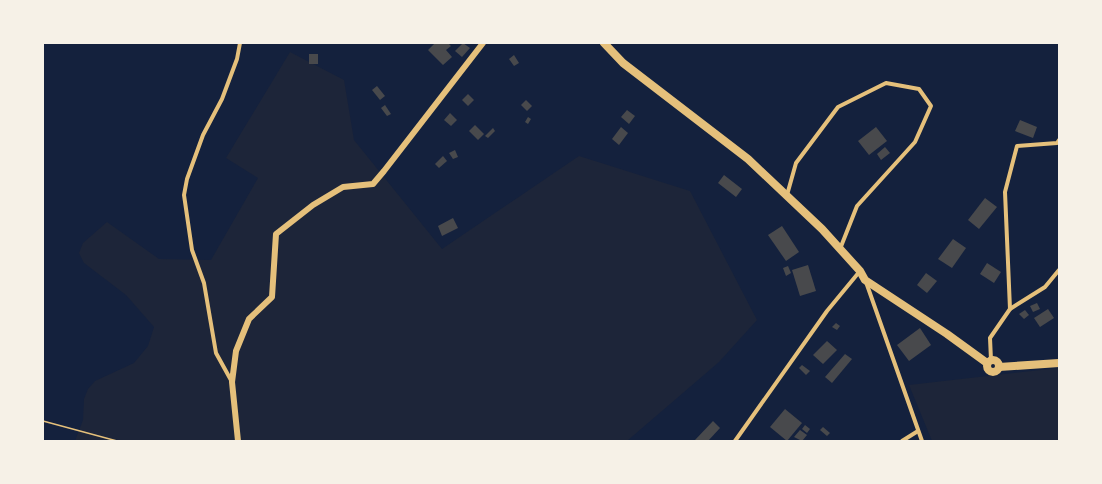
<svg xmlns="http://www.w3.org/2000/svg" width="1102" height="484" viewBox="0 0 1102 484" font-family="'Roboto Condensed',sans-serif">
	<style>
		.green { fill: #1d2539 }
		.building { fill: #48494c }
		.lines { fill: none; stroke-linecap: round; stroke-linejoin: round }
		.path { stroke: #e5c07b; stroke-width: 1.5 }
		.minor { stroke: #e5c07b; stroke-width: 4 }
		.tertiary { stroke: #e5c07b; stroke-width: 6 }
		.primary { stroke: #e5c07b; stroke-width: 8 }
	</style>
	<rect width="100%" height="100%" fill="#14213d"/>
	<g class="green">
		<polygon points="290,52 344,80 354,140 442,249 579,156 690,191 757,320 719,362 627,441 75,441 83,420 84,399 88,389 95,381 134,363 148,346 154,327 126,295 84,263 79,253 83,243 107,222 159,259 211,260 258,178 226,158"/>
		<polygon points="1059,365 1059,441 932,441 909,385 1058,368"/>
	</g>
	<g class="building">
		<polygon points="435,43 448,43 451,46 446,50 452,57 443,65 428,50"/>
		<polygon points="463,43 470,48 462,57 455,51"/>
		<rect x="309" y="54" width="9" height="10"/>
		<polygon points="514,55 519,63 514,66 509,59"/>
		<polygon points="377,86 385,96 380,100 372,90"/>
		<polygon points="468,94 474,100 468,106 462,100"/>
		<polygon points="526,100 532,106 527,111 521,105"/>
		<polygon points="385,105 391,114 387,116 381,108"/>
		<polygon points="627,110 635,116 629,124 621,117"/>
		<polygon points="450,113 457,120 451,126 444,120"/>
		<polygon points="528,117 531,119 528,124 525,122"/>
		<polygon points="1020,120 1037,127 1033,138 1015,131"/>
		<polygon points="475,125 484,134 478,140 469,131"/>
		<polygon points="621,127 628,133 619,145 612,139"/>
		<polygon points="876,127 887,141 869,155 858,141"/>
		<polygon points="493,128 495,131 488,138 485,136"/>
		<polygon points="885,147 890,153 881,160 877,154"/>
		<polygon points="455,150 458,157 453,159 449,153"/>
		<polygon points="443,156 447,161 439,168 435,164"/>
		<polygon points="724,175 742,189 736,197 718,183"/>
		<polygon points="985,198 997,207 979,229 968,220"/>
		<polygon points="453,218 458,228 442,236 438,226"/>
		<polygon points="782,226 799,252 786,261 768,235"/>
		<polygon points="953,239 966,248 952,268 938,259"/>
		<polygon points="987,263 1001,272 994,283 980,274"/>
		<polygon points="808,265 816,291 800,296 792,270"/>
		<polygon points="788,266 791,273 786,276 783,268"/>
		<polygon points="926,273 937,281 927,293 917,285"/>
		<polygon points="1037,303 1040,309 1033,312 1030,306"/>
		<polygon points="1048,309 1054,318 1040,327 1034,318"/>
		<polygon points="1025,310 1029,315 1024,319 1019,314"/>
		<polygon points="836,323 840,326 837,330 832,327"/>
		<polygon points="920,328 931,345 909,361 897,345"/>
		<polygon points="827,341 837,350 823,364 813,355"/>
		<polygon points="845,354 852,359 832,383 825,377"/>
		<polygon points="802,365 810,371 806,375 799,368"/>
		<polygon points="785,409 802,423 787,441 770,427"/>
		<polygon points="713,421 720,428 708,441 697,441 695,440"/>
		<polygon points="805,425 810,429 807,433 802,429"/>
		<polygon points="823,427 830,433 827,436 820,430"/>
		<polygon points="800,430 807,435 802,441 794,437"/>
	</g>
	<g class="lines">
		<polyline class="path" points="43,421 117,441"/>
		<g class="minor">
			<polyline points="787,195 796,163 838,107 886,83 919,89 931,106 915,142 857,206 840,249"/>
			<polyline points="866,282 922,441"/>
			<polyline points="1010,309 1005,192 1017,146 1057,143 1059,140"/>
			<polyline points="991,360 990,338 1010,309 1045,287 1059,270"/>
			<polyline points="232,382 216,353 204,283 192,250 184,195 187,179 203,135 222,99 237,59 240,43"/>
			<polyline points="735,441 827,311 860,271"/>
			<polyline points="902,441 918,431"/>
		</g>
		<polyline class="tertiary" points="238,441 232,382 236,351 249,319 272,297 276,234 313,205 343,187 373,184 384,171 483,43"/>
		<g class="primary">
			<polyline points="604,43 623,63 748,159 822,229 860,271 865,280 947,334 987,363"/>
			<circle cx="993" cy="366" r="6"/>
			<polyline points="999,367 1059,363"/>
		</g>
	</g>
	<rect width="1102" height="484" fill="none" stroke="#f6f1e7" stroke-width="88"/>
</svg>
